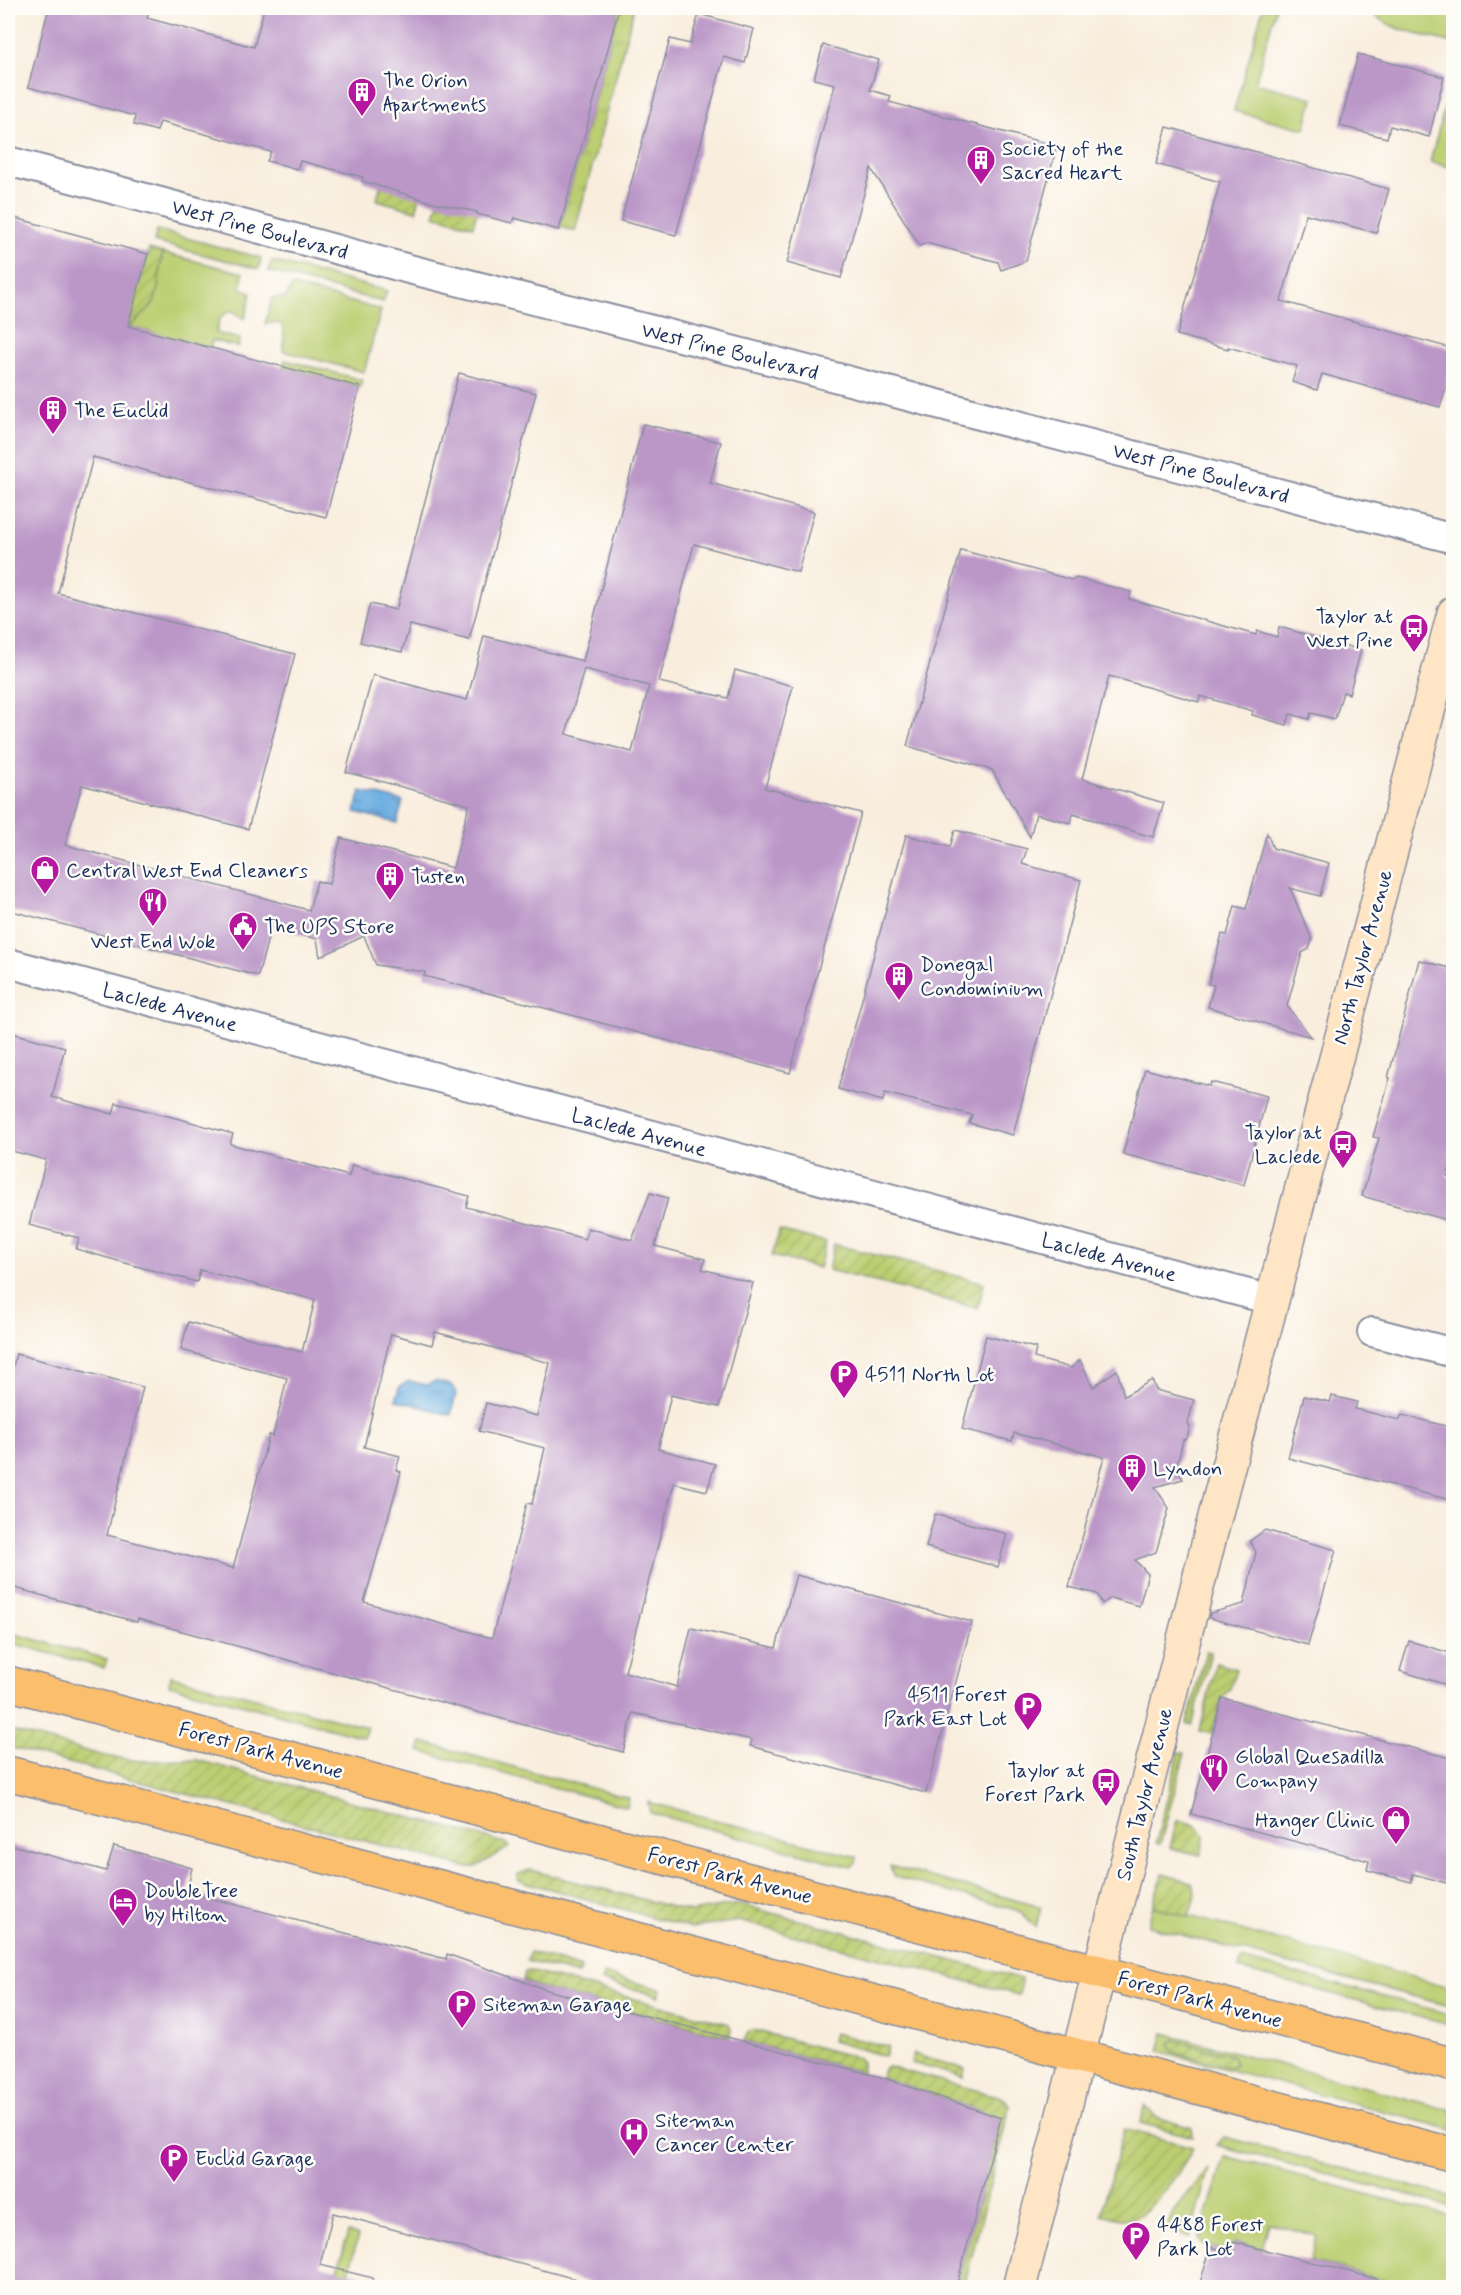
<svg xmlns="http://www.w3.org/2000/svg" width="1461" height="2295" viewBox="0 0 1461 2295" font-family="Mynerve,sans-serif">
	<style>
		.grass { fill: #bcce71; stroke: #6c7e68; stroke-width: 1.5 }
		.park { fill: url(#park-tufts); stroke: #6c7e68; stroke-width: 1.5 }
		.garden { fill: url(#garden-furrows); stroke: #6c7e68; stroke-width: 1.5 }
		.water { fill: url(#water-ripples); stroke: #446ea0; stroke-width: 1.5 }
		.building { fill: #bb97c8; fill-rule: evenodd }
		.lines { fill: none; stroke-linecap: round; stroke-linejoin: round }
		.street-casing { stroke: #8a8e9e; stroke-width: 32 }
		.secondary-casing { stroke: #8a8e9e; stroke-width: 36 }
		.primary-casing { stroke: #8a8e9e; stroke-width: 36 }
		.street { stroke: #fff; stroke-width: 28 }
		.secondary { stroke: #fde5c5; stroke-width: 33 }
		.primary { stroke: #fabe6d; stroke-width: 33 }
		.labels { text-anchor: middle; stroke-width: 5; stroke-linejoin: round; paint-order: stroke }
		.poi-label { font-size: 21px; fill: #1b2f5e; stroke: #fdfcf7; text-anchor: start }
		.street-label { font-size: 21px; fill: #1b2f5e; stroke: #fdfcf7 }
	</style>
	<defs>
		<pattern id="park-tufts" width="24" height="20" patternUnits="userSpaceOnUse" patternTransform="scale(1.5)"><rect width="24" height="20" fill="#bcce71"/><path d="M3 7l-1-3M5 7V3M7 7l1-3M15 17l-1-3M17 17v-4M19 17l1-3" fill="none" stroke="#a1b164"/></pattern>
		<pattern id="garden-furrows" width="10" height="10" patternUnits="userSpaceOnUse" patternTransform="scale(1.5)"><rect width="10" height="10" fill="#bcce71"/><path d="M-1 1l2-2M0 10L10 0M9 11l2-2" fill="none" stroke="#a1b164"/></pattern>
		<pattern id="water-ripples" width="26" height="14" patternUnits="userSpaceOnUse" patternTransform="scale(1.5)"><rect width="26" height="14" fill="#6caee1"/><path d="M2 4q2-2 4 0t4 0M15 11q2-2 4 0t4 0" fill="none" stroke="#588eba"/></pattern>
	</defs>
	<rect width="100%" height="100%" fill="#fdfcf7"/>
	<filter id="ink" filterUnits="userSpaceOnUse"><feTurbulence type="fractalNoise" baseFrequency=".0167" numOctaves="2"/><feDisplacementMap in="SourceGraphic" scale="12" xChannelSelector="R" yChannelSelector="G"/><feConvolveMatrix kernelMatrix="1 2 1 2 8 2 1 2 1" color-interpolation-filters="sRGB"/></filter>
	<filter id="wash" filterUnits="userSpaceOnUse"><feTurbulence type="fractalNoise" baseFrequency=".008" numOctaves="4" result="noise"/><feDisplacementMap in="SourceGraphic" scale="24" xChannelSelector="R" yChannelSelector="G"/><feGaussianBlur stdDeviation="1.35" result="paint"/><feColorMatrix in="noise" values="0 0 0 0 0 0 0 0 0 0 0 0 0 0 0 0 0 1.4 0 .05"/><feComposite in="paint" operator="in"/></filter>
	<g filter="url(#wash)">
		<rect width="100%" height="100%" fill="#f9eede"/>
		<g class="grass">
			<polygon points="1263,8 1276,8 1255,83 1313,98 1305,129 1234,111"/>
			<path d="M 1370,8 L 1453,8 L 1453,43 C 1425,35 1391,32 1370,11 Z"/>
			<polygon points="1453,76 1454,168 1453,168 1430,162"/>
			<polygon points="157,230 261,258 259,269 154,242"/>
			<path d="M 163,253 L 243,273 L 241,288 L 251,293 L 245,319 L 233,311 L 229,311 L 220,318 L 216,333 L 240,339 L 238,347 L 212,340 L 210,348 L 130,327 C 135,320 147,313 150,305 C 157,289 157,270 163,253 Z"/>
			<polygon points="272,261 387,291 383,302 268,271"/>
			<path d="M 293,286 L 381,310 L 364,372 L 283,351 C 284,334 289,318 265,324 L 272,298 L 285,298 Z"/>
			<polygon points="285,360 362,380 360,387 283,367"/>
			<polygon points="8,1632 107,1659 104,1668 8,1642"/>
			<polygon points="1206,1651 1211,1652 1192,1726 1187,1724"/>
			<polygon points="171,1676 367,1727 364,1737 169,1685"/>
			<polygon points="422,1742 629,1798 627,1807 419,1751"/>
			<polygon points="1179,1752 1185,1753 1160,1844 1156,1843"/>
			<polygon points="648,1802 857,1857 856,1863 851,1867 650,1813"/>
			<path d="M 890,1866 L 1041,1907 L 1036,1927 C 1028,1922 1026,1913 1016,1910 L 894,1877 Z"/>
			<polygon points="1153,1906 1453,1988 1453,2007 1148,1926"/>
			<polygon points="1241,1959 1453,2015 1453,2026 1239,1969"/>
			<polygon points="1164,2033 1453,2111 1453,2130 1159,2051"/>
			<polygon points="1224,2137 1453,2197 1453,2207 1217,2145"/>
			<polygon points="1225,2156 1453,2217 1453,2287 1409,2287 1310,2261 1317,2236 1269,2223 1262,2249 1235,2242 1231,2253 1202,2244 1199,2239"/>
			<polygon points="1209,2168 1190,2237 1169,2231 1167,2227 1173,2212"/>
			<polygon points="348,2232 358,2236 345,2287 333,2288"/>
		</g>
		<polygon class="park" points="619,8 634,8 575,231 560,227"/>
		<g class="garden">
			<polygon points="381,183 421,193 416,211 377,200"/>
			<polygon points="438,203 478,208 473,226 434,215"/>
			<path d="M 149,249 L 163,253 C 158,269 161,287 154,302 C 149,311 137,318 130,327 L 128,326 Z"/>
			<polygon points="779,1230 826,1242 819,1268 772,1256"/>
			<polygon points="834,1244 984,1283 978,1308 828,1270"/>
			<polygon points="1216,1663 1236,1669 1230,1689 1222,1698 1212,1734 1200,1731"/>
			<polygon points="8,1730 105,1756 139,1761 197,1760 505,1843 509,1847 476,1867 464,1867 8,1747"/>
			<polygon points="1177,1820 1193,1824 1205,1835 1201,1855 1170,1848"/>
			<polygon points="530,1870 691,1912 738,1904 1022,1979 1019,1995 739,1921 691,1928 517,1880 518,1874"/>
			<path d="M 1162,1874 L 1191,1882 C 1199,1893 1192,1905 1189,1917 L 1153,1906 Z"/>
			<polygon points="530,1952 581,1968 579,1975 527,1961"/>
			<polygon points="529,1971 729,2024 731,2028 730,2037 550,1991 523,1981 525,1972"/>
			<polygon points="604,1974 661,1989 659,1996 602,1981"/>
			<polygon points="754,2030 858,2058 862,2062 862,2072 744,2041 749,2031"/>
			<polygon points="834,2033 888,2047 885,2056 832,2041"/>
			<polygon points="1174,2040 1231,2055 1234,2059 1234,2065 1229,2067 1173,2052 1170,2043"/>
			<polygon points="913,2054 965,2069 963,2077 911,2063"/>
			<polygon points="889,2067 998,2096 1005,2099 1010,2106 964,2287 956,2287 1001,2118 881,2077 885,2068"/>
			<polygon points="1144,2106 1156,2117 1192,2128 1193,2137 1141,2123"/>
			<path d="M 1124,2129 L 1193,2147 C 1187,2164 1150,2214 1133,2218 C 1122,2221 1112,2217 1101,2214 Z"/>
		</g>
		<g class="water">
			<polygon points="361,791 403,801 397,823 355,812"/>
			<polygon points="409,1381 426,1385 435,1381 452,1385 456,1394 451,1415 396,1400 399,1387"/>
		</g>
		<g id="blocks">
			<g class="building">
				<polygon points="49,8 150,8 147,18 254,47 264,8 619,8 559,230 514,218 512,223 477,214 477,212 428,201 362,181 363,177 300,161 297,169 283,165 267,161 271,152 160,122 157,131 146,128 134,125 135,116 28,87"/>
				<polygon points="699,14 754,29 745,63 724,57 676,235 621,221 670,39 690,44"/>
				<polygon points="823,45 879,60 870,90 891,96 889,102 1057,146 1026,261 1001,270 998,262 926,243 920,246 871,168 841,278 787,263 835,84 814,79"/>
				<polygon points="1358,54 1444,77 1429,137 1390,126 1387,138 1340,126"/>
				<polygon points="1167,127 1389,189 1376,233 1306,214 1281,301 1454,349 1454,361 1440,407 1322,374 1317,390 1292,382 1297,366 1228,347 1228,349 1177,335 1220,182 1156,164"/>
				<path d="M 8,216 L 148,254 L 128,326 L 360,387 L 326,517 L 93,457 L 58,593 L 295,654 L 248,829 L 82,785 L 65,845 L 309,910 L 317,881 L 329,884 L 341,838 L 453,868 L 469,805 L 346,772 L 373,675 L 467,700 L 484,636 L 583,661 L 643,424 L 721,442 L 710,483 L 814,512 L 798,572 L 694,544 L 659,682 L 728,698 L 735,670 L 793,686 L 765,788 L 861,813 L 790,1073 L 424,976 L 425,972 L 376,965 L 364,936 L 320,957 L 317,939 L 271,927 L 258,976 L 8,910 ZM 584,669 L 649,686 L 632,752 L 566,734 Z"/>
				<polygon points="459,373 536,393 469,640 410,625 402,652 360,642 370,604 396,610"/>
				<polygon points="961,550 1072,580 1077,578 1131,592 1129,599 1256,635 1257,631 1277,637 1279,627 1361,650 1349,694 1343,692 1335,719 1311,713 1309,719 1290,714 1287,725 1252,715 1253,711 1200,696 1199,702 1109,676 1082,779 1164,803 1153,837 1073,814 1071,823 1036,814 1030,837 992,770 907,746"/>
				<polygon points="955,830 1027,849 1022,864 1081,880 1013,1135 969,1123 972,1115 885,1093 883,1101 838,1089 906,835 950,847"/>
				<polygon points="1267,833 1273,848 1329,863 1320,896 1290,888 1312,940 1309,949 1302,953 1287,1006 1311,1037 1208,1007 1214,985 1208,984 1222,934 1227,935 1235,906 1246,909"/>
				<polygon points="1419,960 1454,969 1454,1154 1447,1176 1454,1178 1454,1222 1362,1196 1379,1138 1373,1137 1390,1078 1388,1078"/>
				<path d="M 8,1032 L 65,1047 L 52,1097 L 113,1114 L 116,1103 L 184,1120 L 233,1134 L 230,1144 L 349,1176 L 352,1165 L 469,1196 L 466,1207 L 585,1239 L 588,1228 L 632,1240 L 650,1193 L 668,1198 L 655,1246 L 705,1259 L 702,1269 L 753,1283 L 719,1407 L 671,1395 L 658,1449 L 715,1464 L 707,1491 L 674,1483 L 625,1672 L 677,1687 L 691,1628 L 776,1648 L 796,1575 L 972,1622 L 926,1793 L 750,1746 L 752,1740 L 633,1713 L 623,1752 L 138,1619 L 137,1622 L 8,1586 L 8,1366 L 13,1367 L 16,1354 L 143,1387 L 107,1535 L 233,1568 L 269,1435 L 273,1436 L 287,1378 L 181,1350 L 188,1322 L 302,1352 L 315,1300 L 200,1270 L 197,1282 L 143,1268 L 76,1249 L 79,1238 L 29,1225 L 46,1160 L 8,1150 ZM 435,1332 L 550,1363 L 537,1416 L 486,1403 L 479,1431 L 545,1448 L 532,1504 L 527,1503 L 492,1638 L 364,1602 L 401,1472 L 396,1470 L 400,1456 L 364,1447 L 391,1334 L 432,1345 Z"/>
				<polygon points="1145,1069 1210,1086 1211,1082 1267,1096 1244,1185 1123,1154"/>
				<polygon points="986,1336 1036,1348 1034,1358 1071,1368 1080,1360 1093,1387 1117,1370 1124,1396 1152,1380 1156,1390 1194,1400 1188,1423 1190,1427 1187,1438 1183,1440 1176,1469 1183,1479 1155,1487 1169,1508 1156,1552 1135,1560 1148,1574 1139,1606 1111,1598 1102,1604 1097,1594 1069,1587 1104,1457 1014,1433 1012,1441 962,1429"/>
				<polygon points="1304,1396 1330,1402 1332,1396 1357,1402 1355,1409 1399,1420 1402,1415 1454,1428 1454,1501 1288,1458"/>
				<polygon points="935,1514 1007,1534 998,1567 926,1547"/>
				<polygon points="1265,1530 1336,1550 1308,1645 1209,1618 1210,1613 1244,1604 1256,1552 1250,1541"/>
				<polygon points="1409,1641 1454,1654 1454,1687 1400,1671"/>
				<polygon points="1222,1698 1454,1759 1454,1885 1413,1874 1411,1882 1367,1870 1369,1861 1191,1814"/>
				<polygon points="8,1844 106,1871 114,1846 192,1868 187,1892 446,1959 447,1954 550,1991 881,2077 1001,2118 956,2288 609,2288 333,2213 320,2265 373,2278 371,2288 8,2288"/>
				<polygon points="1234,2242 1377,2279 1376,2288 1216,2288 1200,2283 1211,2247 1231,2253"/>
			</g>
		</g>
	</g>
	<g filter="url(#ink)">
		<use href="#blocks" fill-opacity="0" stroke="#8a8e9e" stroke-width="1.5"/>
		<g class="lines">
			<g class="street-casing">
				<g id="street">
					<polyline points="8,161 409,269 708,344 1454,539"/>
					<polyline points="8,963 1271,1300"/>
					<polyline points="1372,1332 1454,1353"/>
				</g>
			</g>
			<g class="secondary-casing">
				<polyline id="secondary" points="1019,2288 1220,1497 1454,613"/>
			</g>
			<g class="primary-casing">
				<g id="primary">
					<polyline points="8,1683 566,1832 1454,2065"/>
					<polyline points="8,1773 1454,2155"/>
				</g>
			</g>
			<use href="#street" class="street"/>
			<use href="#secondary" class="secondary"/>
			<use href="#primary" class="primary"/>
		</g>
	</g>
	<defs>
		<g id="building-pin" transform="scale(1.5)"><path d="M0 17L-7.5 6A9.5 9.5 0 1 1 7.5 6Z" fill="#b5179e" stroke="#fdfcf7"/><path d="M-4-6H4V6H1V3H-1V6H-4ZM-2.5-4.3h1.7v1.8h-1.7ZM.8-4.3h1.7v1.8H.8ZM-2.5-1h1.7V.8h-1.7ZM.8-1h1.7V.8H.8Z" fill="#fff"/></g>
		<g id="bus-pin" transform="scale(1.5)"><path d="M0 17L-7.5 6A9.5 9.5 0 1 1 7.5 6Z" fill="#b5179e" stroke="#fdfcf7"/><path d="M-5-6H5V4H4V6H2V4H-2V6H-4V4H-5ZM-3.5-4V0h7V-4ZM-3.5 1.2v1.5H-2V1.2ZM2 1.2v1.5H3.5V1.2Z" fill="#fff"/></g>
		<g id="shop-pin" transform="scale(1.5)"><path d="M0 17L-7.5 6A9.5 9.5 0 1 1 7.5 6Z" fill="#b5179e" stroke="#fdfcf7"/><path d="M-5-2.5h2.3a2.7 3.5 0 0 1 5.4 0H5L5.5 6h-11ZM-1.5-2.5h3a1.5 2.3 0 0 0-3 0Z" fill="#fff"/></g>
		<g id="restaurant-pin" transform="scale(1.5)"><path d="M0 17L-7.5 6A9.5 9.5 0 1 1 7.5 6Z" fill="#b5179e" stroke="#fdfcf7"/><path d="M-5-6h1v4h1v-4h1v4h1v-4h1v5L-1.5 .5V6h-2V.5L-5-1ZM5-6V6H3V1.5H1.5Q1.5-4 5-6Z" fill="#fff"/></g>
		<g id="civic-pin" transform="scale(1.5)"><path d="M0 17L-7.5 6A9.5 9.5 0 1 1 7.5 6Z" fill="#b5179e" stroke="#fdfcf7"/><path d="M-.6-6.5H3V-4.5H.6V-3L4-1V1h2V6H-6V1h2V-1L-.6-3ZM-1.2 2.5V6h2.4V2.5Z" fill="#fff"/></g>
		<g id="parking-pin" transform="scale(1.5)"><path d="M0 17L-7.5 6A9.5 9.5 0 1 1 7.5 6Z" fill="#b5179e" stroke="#fdfcf7"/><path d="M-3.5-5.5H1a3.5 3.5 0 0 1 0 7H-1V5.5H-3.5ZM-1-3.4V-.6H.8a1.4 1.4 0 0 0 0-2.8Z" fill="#fff"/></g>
		<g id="hotel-pin" transform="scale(1.5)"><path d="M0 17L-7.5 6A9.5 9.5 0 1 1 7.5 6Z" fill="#b5179e" stroke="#fdfcf7"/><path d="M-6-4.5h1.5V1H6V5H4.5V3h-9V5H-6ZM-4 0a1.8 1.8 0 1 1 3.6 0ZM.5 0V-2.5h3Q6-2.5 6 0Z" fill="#fff"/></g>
		<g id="hospital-pin" transform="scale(1.5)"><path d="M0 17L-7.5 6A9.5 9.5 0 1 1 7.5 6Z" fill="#b5179e" stroke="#fdfcf7"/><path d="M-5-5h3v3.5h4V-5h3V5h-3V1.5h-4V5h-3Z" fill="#fff"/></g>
	</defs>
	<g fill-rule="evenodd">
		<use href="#building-pin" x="362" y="92"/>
		<use href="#building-pin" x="981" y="160"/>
		<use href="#building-pin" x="53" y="410"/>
		<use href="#bus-pin" x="1414" y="628"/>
		<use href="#shop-pin" x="45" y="870"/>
		<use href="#building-pin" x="390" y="876"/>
		<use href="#restaurant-pin" x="153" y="902"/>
		<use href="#civic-pin" x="243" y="926"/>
		<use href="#building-pin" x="899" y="976"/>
		<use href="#bus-pin" x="1343" y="1144"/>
		<use href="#parking-pin" x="844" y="1374"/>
		<use href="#building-pin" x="1132" y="1468"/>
		<use href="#parking-pin" x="1028" y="1706"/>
		<use href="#restaurant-pin" x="1214" y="1768"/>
		<use href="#bus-pin" x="1106" y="1782"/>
		<use href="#shop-pin" x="1396" y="1820"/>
		<use href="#hotel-pin" x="123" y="1902"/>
		<use href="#parking-pin" x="462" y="2004"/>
		<use href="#hospital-pin" x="634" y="2132"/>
		<use href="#parking-pin" x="174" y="2158"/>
		<use href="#parking-pin" x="1136" y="2236"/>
	</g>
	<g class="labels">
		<g class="poi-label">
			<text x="383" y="87">The Orion<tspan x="383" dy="24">Apartments</tspan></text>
			<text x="1002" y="155">Society of the<tspan x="1002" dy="24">Sacred Heart</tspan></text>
			<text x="74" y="417">The Euclid</text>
			<text x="1393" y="623" text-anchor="end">Taylor at<tspan x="1393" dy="24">West Pine</tspan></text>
			<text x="66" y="877">Central West End Cleaners</text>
			<text x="411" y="883">Tusten</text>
			<text x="264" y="933">The UPS Store</text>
			<text x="153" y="948" text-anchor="middle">West End Wok</text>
			<text x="920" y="971">Donegal<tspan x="920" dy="24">Condominium</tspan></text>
			<text x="1322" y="1139" text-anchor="end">Taylor at<tspan x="1322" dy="24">Laclede</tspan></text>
			<text x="865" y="1381">4511 North Lot</text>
			<text x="1153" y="1475">Lyndon</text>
			<text x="1007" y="1701" text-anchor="end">4511 Forest<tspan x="1007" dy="24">Park East Lot</tspan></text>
			<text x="1235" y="1763">Global Quesadilla<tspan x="1235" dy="24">Company</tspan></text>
			<text x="1085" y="1777" text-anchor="end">Taylor at<tspan x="1085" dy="24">Forest Park</tspan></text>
			<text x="1375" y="1827" text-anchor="end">Hanger Clinic</text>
			<text x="144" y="1897">DoubleTree<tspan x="144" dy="24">by Hilton</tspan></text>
			<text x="483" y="2011">Siteman Garage</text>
			<text x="655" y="2127">Siteman<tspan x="655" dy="24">Cancer Center</tspan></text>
			<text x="195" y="2165">Euclid Garage</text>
			<text x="1157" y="2231">4488 Forest<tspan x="1157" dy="24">Park Lot</tspan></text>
		</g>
		<g class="street-label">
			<text transform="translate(260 229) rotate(15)" y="7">West Pine Boulevard</text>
			<text transform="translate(730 351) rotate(14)" y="7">West Pine Boulevard</text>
			<text transform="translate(1201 473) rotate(15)" y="7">West Pine Boulevard</text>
			<text transform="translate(1362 957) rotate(-75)" y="7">North Taylor Avenue</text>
			<text transform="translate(170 1007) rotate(15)" y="7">Laclede Avenue</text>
			<text transform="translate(639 1132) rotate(15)" y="7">Laclede Avenue</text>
			<text transform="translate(1109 1257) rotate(15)" y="7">Laclede Avenue</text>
			<text transform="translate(261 1750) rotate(15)" y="7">Forest Park Avenue</text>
			<text transform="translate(1144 1794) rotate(-76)" y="7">South Taylor Avenue</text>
			<text transform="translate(730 1875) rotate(15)" y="7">Forest Park Avenue</text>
			<text transform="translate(1200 1999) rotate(15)" y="7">Forest Park Avenue</text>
		</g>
	</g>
	<rect width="1461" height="2295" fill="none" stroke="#fdfcf7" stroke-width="30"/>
</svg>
